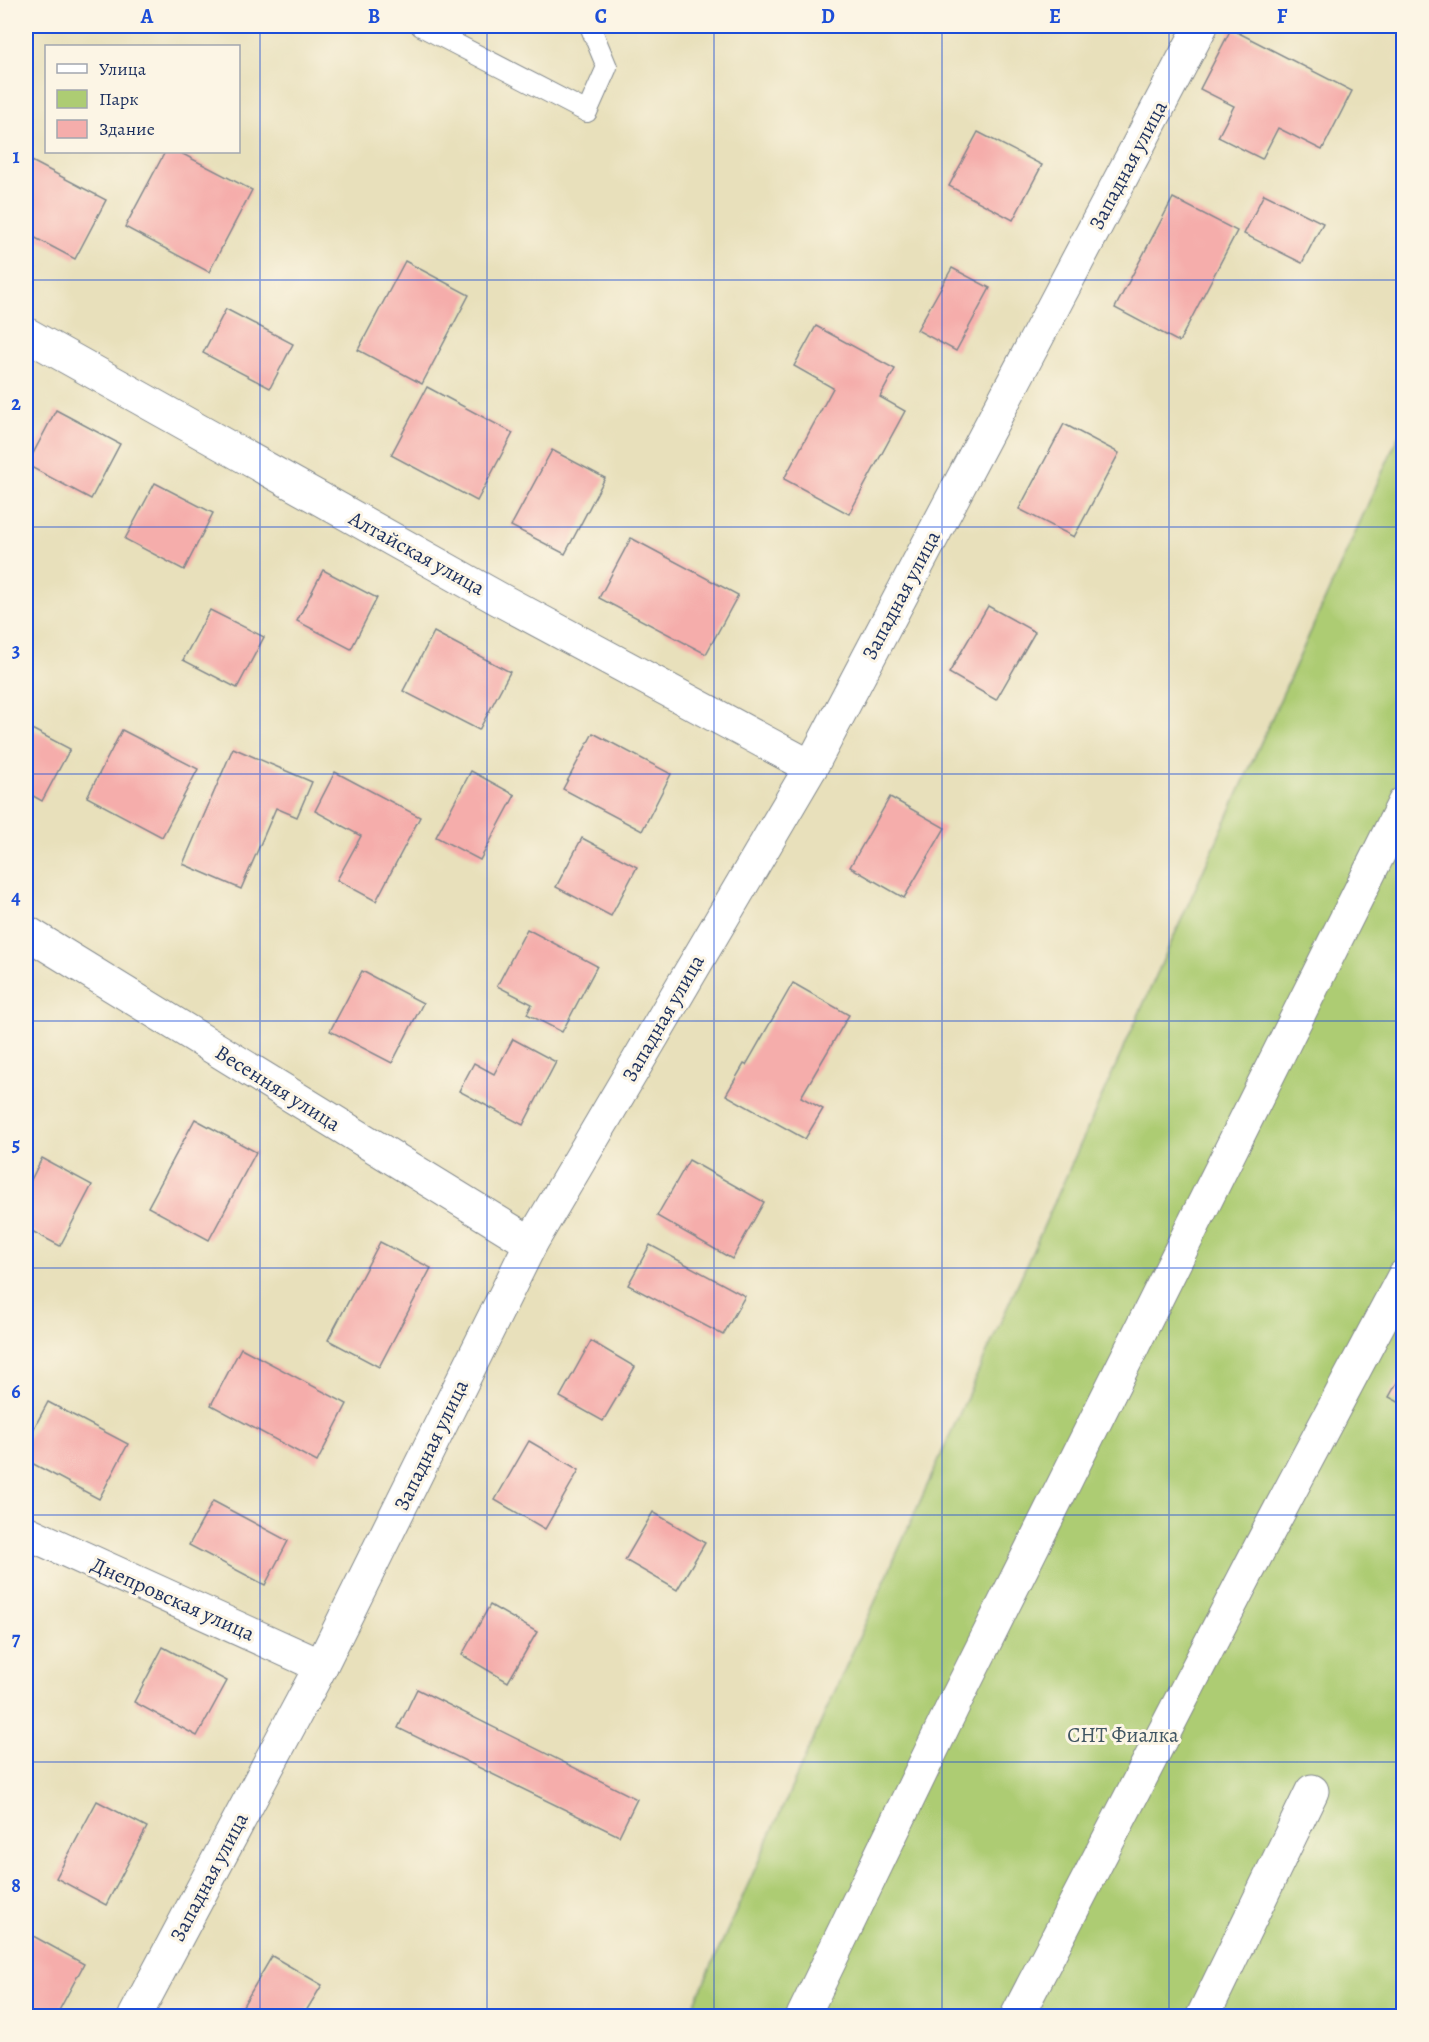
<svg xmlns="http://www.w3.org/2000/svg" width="1429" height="2042" viewBox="0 0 1429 2042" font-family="Alegreya,serif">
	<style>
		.green { fill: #adcc73; stroke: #647e68; stroke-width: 1.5 }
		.building { fill: #f5adab }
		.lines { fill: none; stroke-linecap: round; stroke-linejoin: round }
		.lane-casing { stroke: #82888c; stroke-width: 22 }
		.street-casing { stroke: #82888c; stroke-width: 35 }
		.lane { stroke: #fff; stroke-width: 20 }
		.street { stroke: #fff; stroke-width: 33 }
		.grid { fill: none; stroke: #1d4ed8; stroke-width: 1.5; stroke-opacity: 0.55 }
		.labels { text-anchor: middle; stroke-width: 6; stroke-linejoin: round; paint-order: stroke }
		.street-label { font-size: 21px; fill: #1b2f5e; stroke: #fcf5e5 }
		.park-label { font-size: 21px; fill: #405663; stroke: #fcf5e5 }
		.neatline { fill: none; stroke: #1d4ed8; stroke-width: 2 }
		.grid-label { font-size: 20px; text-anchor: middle; font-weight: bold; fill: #1d4ed8 }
	</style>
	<rect width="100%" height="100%" fill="#fcf5e5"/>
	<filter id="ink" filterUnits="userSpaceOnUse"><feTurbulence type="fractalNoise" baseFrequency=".0167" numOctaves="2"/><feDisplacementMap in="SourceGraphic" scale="12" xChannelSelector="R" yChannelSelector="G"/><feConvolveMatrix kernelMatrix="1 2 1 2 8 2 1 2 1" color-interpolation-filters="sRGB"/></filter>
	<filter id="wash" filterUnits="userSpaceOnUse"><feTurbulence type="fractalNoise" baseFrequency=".008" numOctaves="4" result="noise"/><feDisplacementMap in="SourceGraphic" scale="24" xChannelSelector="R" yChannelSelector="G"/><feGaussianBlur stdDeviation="1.35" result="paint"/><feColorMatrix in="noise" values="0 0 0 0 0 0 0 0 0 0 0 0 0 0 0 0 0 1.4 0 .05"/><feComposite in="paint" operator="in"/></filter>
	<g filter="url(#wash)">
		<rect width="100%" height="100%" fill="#e8e0bb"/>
		<polygon class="green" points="1403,426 1403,2016 689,2016"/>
		<g id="blocks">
			<g class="building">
				<polygon points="1231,29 1352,91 1322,150 1278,128 1262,159 1218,137 1234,106 1200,89"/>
				<polygon points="978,132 1042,165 1013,220 949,186"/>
				<polygon points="165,152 179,152 252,190 209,272 125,227"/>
				<polygon points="26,158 106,200 75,259 26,233"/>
				<polygon points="1264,194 1323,223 1302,263 1244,234"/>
				<polygon points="1173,198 1237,231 1179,342 1115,308"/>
				<polygon points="405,261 469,295 422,384 358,350"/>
				<polygon points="952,268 990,288 956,351 917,330"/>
				<polygon points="226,309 293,344 270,388 203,353"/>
				<polygon points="816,326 895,369 880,397 905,411 849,514 784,479 833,388 794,366"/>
				<polygon points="427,387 513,433 477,501 391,455"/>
				<polygon points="56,410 120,444 91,499 27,465"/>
				<polygon points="1064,424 1119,453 1074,537 1019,509"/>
				<polygon points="552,450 605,478 565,554 511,526"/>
				<polygon points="155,483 213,513 184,570 125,539"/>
				<polygon points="631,538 738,595 706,654 599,598"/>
				<polygon points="323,570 377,598 351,649 297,621"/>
				<polygon points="988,606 1035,632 996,700 949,673"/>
				<polygon points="210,610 264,637 237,688 183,660"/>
				<polygon points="434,632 510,672 479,730 403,691"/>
				<polygon points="26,726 70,749 42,801 26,792"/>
				<polygon points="122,730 198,769 162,837 87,797"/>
				<polygon points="593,733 671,774 642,831 563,789"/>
				<polygon points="233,748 312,782 297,817 276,808 241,889 183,864"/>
				<polygon points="471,771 515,795 480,860 436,837"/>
				<polygon points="335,772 420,817 376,901 337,880 361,836 315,811"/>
				<polygon points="890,797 945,828 904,898 850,867"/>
				<polygon points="582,838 637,867 611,916 556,887"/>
				<polygon points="527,929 597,966 562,1032 527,1014 532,1004 497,986"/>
				<polygon points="362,971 423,1003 392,1063 330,1031"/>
				<polygon points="793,983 849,1015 801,1097 823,1109 805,1139 726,1095 744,1064 746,1065"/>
				<polygon points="513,1039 556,1062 523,1125 459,1091 474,1063 494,1074"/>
				<polygon points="195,1119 256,1152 209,1240 148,1207"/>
				<polygon points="42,1158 92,1185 60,1246 26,1228 26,1190"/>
				<polygon points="689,1160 764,1202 732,1259 657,1216"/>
				<polygon points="380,1242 431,1268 379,1367 328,1340"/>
				<polygon points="650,1245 745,1296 723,1335 628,1285"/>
				<polygon points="591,1341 635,1367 603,1421 560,1397"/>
				<polygon points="241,1348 347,1404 317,1462 211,1405"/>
				<polygon points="1404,1370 1404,1405 1389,1397"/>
				<polygon points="48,1402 128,1444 99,1499 26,1460 26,1443"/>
				<polygon points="529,1441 579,1470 545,1529 495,1500"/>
				<polygon points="213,1501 288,1541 265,1585 189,1545"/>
				<polygon points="653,1512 705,1543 677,1590 625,1560"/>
				<polygon points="490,1605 537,1632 508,1682 462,1655"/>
				<polygon points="163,1647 227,1681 197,1736 134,1702"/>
				<polygon points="417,1689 637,1799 619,1836 398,1728"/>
				<polygon points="97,1801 147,1827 106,1905 56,1878"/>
				<polygon points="26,1932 84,1964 56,2016 26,2016"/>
				<polygon points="272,1956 322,1985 303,2016 237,2016"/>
			</g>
		</g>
	</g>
	<g filter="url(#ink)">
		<use href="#blocks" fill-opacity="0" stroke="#82888c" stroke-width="1.5"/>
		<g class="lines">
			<g class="lane-casing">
				<polyline id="lane" points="421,26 587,112 607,67 590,26"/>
			</g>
			<g class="street-casing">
				<g id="street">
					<polyline points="26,334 499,599 811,767"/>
					<polyline points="26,932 531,1243"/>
					<polyline points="26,1532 321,1666"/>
					<polyline points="135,2016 321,1666 531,1243 811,767 1201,26"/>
					<polyline points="803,2016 952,1708 1404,803"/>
					<polyline points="1017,2016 1265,1538 1404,1276"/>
					<polyline points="1203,2016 1312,1791"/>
				</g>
			</g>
			<use href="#lane" class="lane"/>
			<use href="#street" class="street"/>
		</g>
	</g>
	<path class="grid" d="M 260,26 L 260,2016M 487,26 L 487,2016M 714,26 L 714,2016M 942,26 L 942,2016M 1169,26 L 1169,2016M 26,280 L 1404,280M 26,527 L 1404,527M 26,774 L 1404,774M 26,1021 L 1404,1021M 26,1268 L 1404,1268M 26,1515 L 1404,1515M 26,1762 L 1404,1762"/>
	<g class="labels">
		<g class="street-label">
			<text transform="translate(1128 165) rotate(-62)" y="7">Западная улица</text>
			<text transform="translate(417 553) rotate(29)" y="7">Алтайская улица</text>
			<text transform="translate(901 595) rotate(-62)" y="7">Западная улица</text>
			<text transform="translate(663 1018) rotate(-60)" y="7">Западная улица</text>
			<text transform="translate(278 1088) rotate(32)" y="7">Весенняя улица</text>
			<text transform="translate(431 1445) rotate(-64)" y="7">Западная улица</text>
			<text transform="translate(173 1599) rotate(24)" y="7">Днепровская улица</text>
			<text transform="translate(209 1877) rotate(-62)" y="7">Западная улица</text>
		</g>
		<g class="park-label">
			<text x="1123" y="1742">СНТ Фиалка</text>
		</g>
	</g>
	<rect width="1429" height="2042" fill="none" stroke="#fcf5e5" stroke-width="66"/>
	<rect x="45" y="45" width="195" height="108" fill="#fcf5e5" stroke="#a2a6af" stroke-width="1.5"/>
	<rect x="57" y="64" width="30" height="9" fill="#ffffff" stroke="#a2a6af" stroke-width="1.5"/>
	<text x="99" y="75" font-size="18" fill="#1b2f5e">Улица</text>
	<rect x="57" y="90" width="30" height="18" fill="#adcc73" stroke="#a2a6af" stroke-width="1.5"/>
	<text x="99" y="105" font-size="18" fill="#1b2f5e">Парк</text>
	<rect x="57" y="120" width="30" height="18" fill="#f5adab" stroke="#a2a6af" stroke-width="1.5"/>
	<text x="99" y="135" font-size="18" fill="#1b2f5e">Здание</text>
	<rect x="33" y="33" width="1363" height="1976" class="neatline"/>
	<g class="grid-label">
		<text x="147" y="23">A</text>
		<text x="374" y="23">B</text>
		<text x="601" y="23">C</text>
		<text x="828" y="23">D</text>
		<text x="1055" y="23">E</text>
		<text x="1282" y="23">F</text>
		<text x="16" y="163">1</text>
		<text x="16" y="410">2</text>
		<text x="16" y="657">3</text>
		<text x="16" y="904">4</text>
		<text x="16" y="1151">5</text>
		<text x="16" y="1398">6</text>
		<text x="16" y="1645">7</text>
		<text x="16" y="1892">8</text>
	</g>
</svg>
